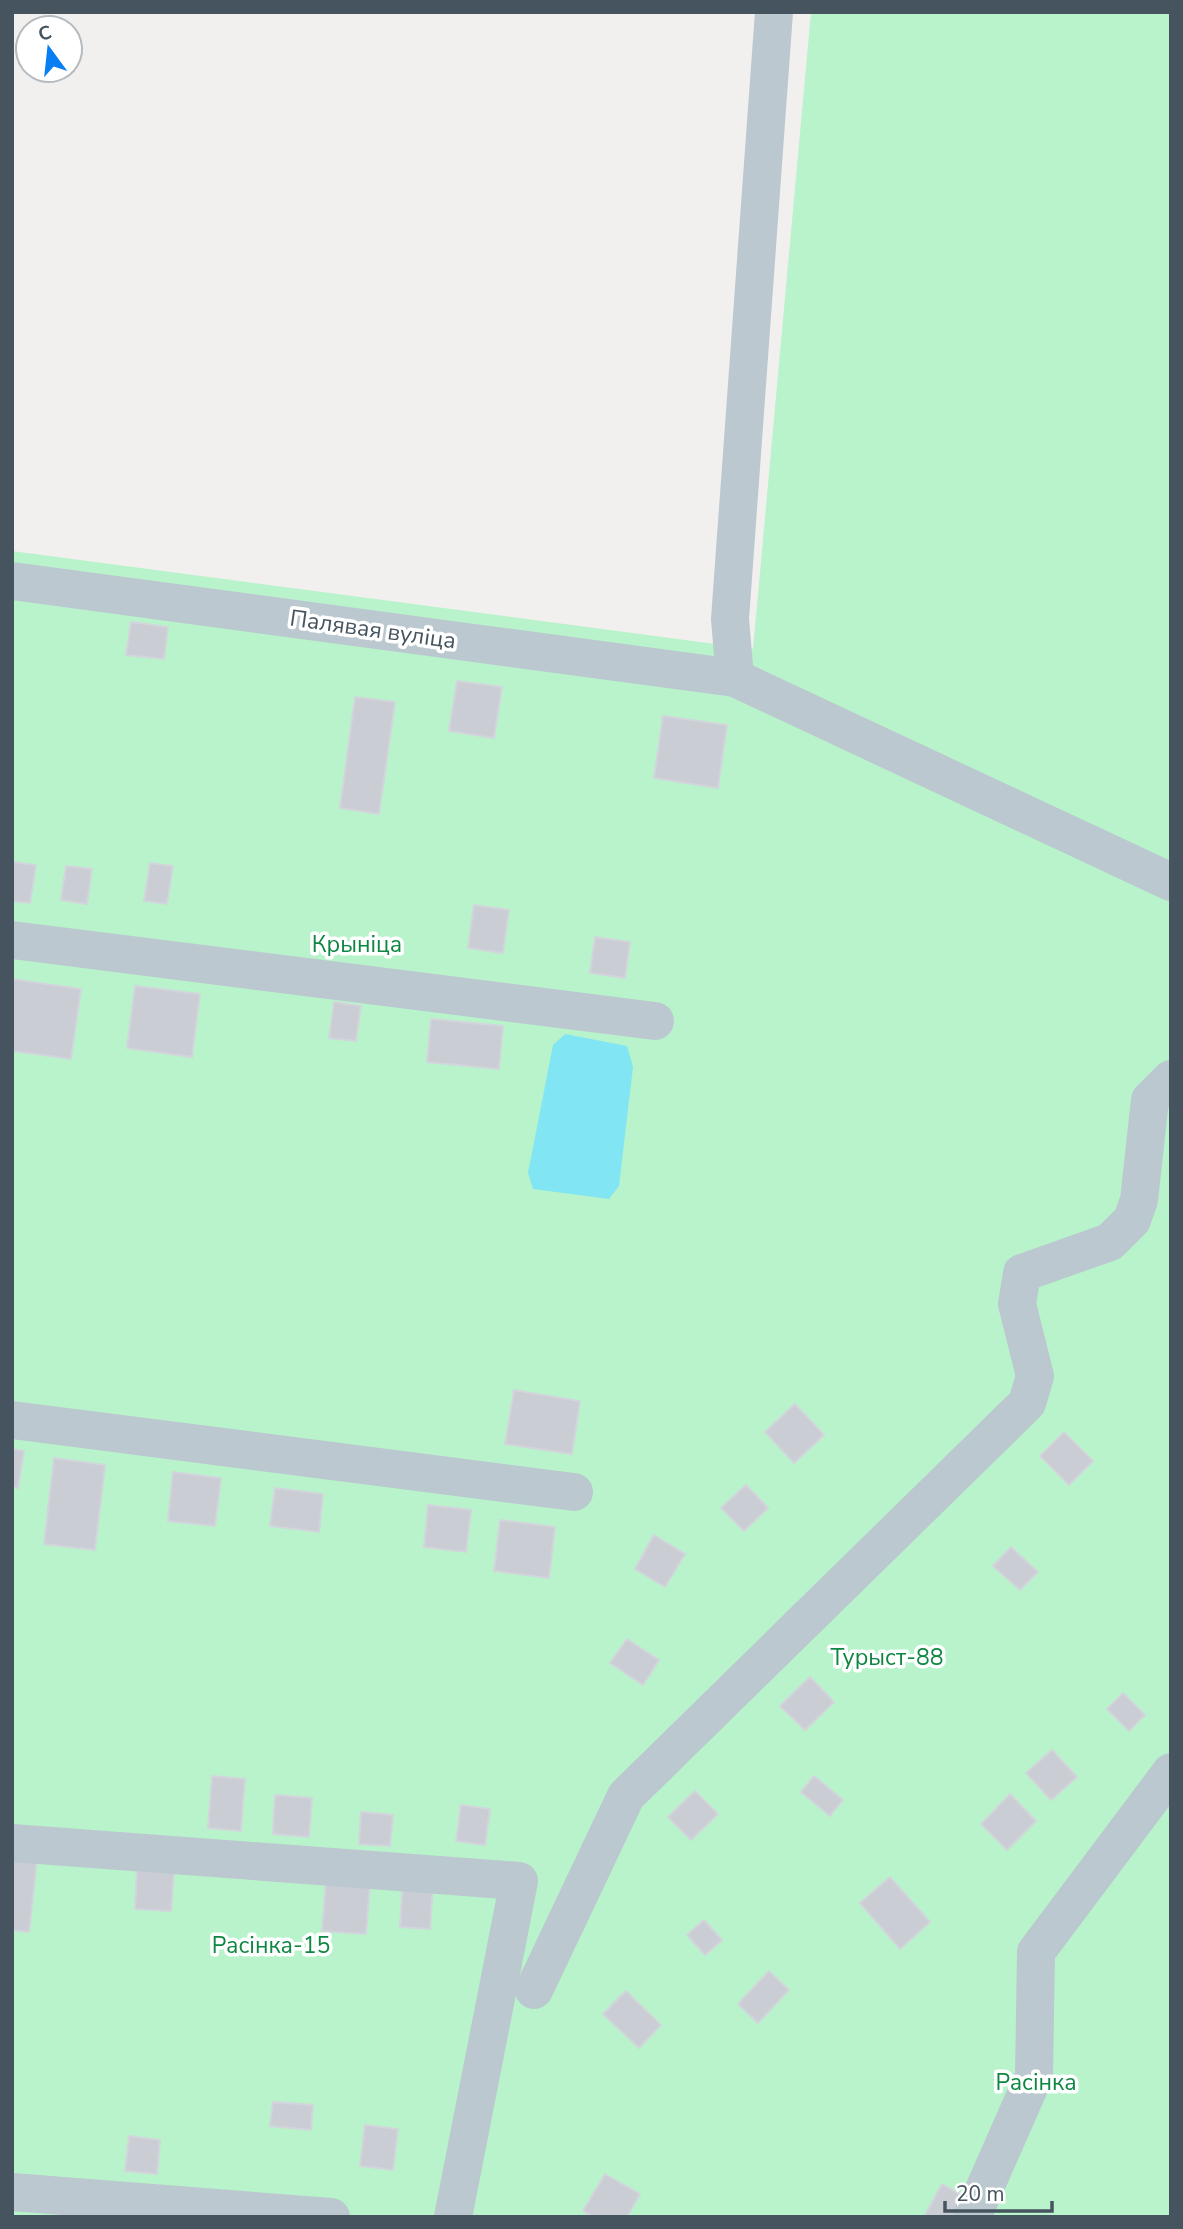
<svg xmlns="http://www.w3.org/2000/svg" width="1183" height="2229" viewBox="0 0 1183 2229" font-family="'Nunito Sans',sans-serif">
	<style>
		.green { fill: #b9f3cb }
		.water { fill: #82e5f4 }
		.building { fill: #caced4; stroke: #d2d5db; stroke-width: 2 }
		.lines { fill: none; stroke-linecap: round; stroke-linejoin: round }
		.minor { stroke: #bbc8cf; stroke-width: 38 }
		.labels { text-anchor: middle; stroke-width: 7; stroke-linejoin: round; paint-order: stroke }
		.street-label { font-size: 23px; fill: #45545e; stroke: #fff }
		.park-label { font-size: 23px; fill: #0e8742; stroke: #fff }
	</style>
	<rect width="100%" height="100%" fill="#f2efef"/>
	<polygon class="green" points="811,12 1171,12 1171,2217 12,2217 12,551 753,649"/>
	<polygon class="water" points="565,1034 627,1046 633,1067 619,1186 609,1199 533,1189 528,1173 553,1045"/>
	<g class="building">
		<polygon points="131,622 168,627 164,659 126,655"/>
		<polygon points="457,681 502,687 494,738 449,731"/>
		<polygon points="355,697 395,702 379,814 340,808"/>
		<polygon points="663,716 727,725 718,788 654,778"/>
		<polygon points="12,862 36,865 30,903 12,901"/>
		<polygon points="150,863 173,866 167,904 144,901"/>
		<polygon points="66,866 92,869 87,904 61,900"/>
		<polygon points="474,905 509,910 503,953 468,948"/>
		<polygon points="595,937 630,942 625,978 590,973"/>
		<polygon points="12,979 81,989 71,1059 12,1051"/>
		<polygon points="135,986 200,994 192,1057 127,1048"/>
		<polygon points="334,1002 361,1006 356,1041 329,1038"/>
		<polygon points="431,1019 503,1026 499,1069 427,1062"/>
		<polygon points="514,1390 580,1401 572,1454 505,1444"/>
		<polygon points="795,1404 824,1435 794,1463 765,1432"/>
		<polygon points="1064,1432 1093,1461 1069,1485 1040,1456"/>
		<polygon points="12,1449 24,1451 18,1488 12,1487"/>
		<polygon points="54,1458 105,1465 95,1550 44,1544"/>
		<polygon points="173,1472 221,1478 215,1526 168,1521"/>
		<polygon points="746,1485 768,1508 744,1531 721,1508"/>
		<polygon points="275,1488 323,1494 319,1532 270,1526"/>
		<polygon points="428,1505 471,1510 466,1552 424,1547"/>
		<polygon points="500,1520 555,1527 549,1578 494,1571"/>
		<polygon points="654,1535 685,1554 665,1587 635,1569"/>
		<polygon points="1011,1547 1038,1572 1020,1590 993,1566"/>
		<polygon points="627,1639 659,1660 643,1685 610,1663"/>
		<polygon points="810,1677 834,1702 805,1730 780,1706"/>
		<polygon points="1123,1693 1145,1715 1129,1731 1107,1709"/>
		<polygon points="1052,1750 1077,1777 1051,1800 1026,1773"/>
		<polygon points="212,1776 245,1779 241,1831 208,1828"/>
		<polygon points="814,1776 843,1800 830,1816 801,1792"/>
		<polygon points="695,1791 718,1814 691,1840 668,1817"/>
		<polygon points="1010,1794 1036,1821 1007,1850 981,1824"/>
		<polygon points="275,1795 312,1798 309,1837 273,1834"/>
		<polygon points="461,1805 490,1809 485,1845 456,1841"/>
		<polygon points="361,1812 393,1815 390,1846 359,1844"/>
		<polygon points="12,1857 37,1860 29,1932 12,1930"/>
		<polygon points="137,1870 174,1873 171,1911 135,1909"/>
		<polygon points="890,1877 930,1922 900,1949 860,1903"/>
		<polygon points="326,1880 370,1883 366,1934 322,1931"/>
		<polygon points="403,1881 433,1884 430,1929 400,1927"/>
		<polygon points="704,1920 722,1940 705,1955 687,1935"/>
		<polygon points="769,1971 789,1990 758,2023 738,2004"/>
		<polygon points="626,1991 661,2025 639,2048 603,2014"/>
		<polygon points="273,2102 313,2105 311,2130 270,2126"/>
		<polygon points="365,2125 398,2129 393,2170 360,2166"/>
		<polygon points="129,2136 160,2140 157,2174 125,2171"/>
		<polygon points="605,2174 640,2194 627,2217 594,2217 583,2211"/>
		<polygon points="942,2184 965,2197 955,2217 924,2217"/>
	</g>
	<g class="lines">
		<g class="minor">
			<polyline points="774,12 730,619 735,678 1171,882"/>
			<polyline points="12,581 735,678"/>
			<polyline points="12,940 655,1021"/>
			<polyline points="12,1420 574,1492"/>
			<polyline points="12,1843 519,1881 453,2217"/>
			<polyline points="534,1990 626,1796 1027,1403 1035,1376 1017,1304 1022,1273 1110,1242 1132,1220 1139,1200 1150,1100 1171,1079"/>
			<polyline points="12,2192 331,2217"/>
			<polyline points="972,2217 1034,2076 1036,1952 1171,1772"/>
		</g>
	</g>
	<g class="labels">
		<g class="street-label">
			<text transform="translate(373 629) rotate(8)" y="8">Палявая вуліца</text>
		</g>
		<g class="park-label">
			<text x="357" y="952">Крыніца</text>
			<text x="887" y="1665">Турыст-88</text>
			<text x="271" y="1953">Расінка-15</text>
			<text x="1036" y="2090">Расінка</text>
		</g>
	</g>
	<rect width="1183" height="2229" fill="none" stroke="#45545e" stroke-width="28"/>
	<g transform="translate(49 49) rotate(345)"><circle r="33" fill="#ffffff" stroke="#b5bbbf" stroke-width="2"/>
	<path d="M0-5L12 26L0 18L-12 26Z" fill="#077ef3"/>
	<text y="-10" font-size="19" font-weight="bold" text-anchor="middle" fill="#45545e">С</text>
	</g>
	<path d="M945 2201v10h107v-10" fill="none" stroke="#45545e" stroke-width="3.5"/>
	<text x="956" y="2201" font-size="21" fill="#45545e" stroke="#ffffff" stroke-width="5" paint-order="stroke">20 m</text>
</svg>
